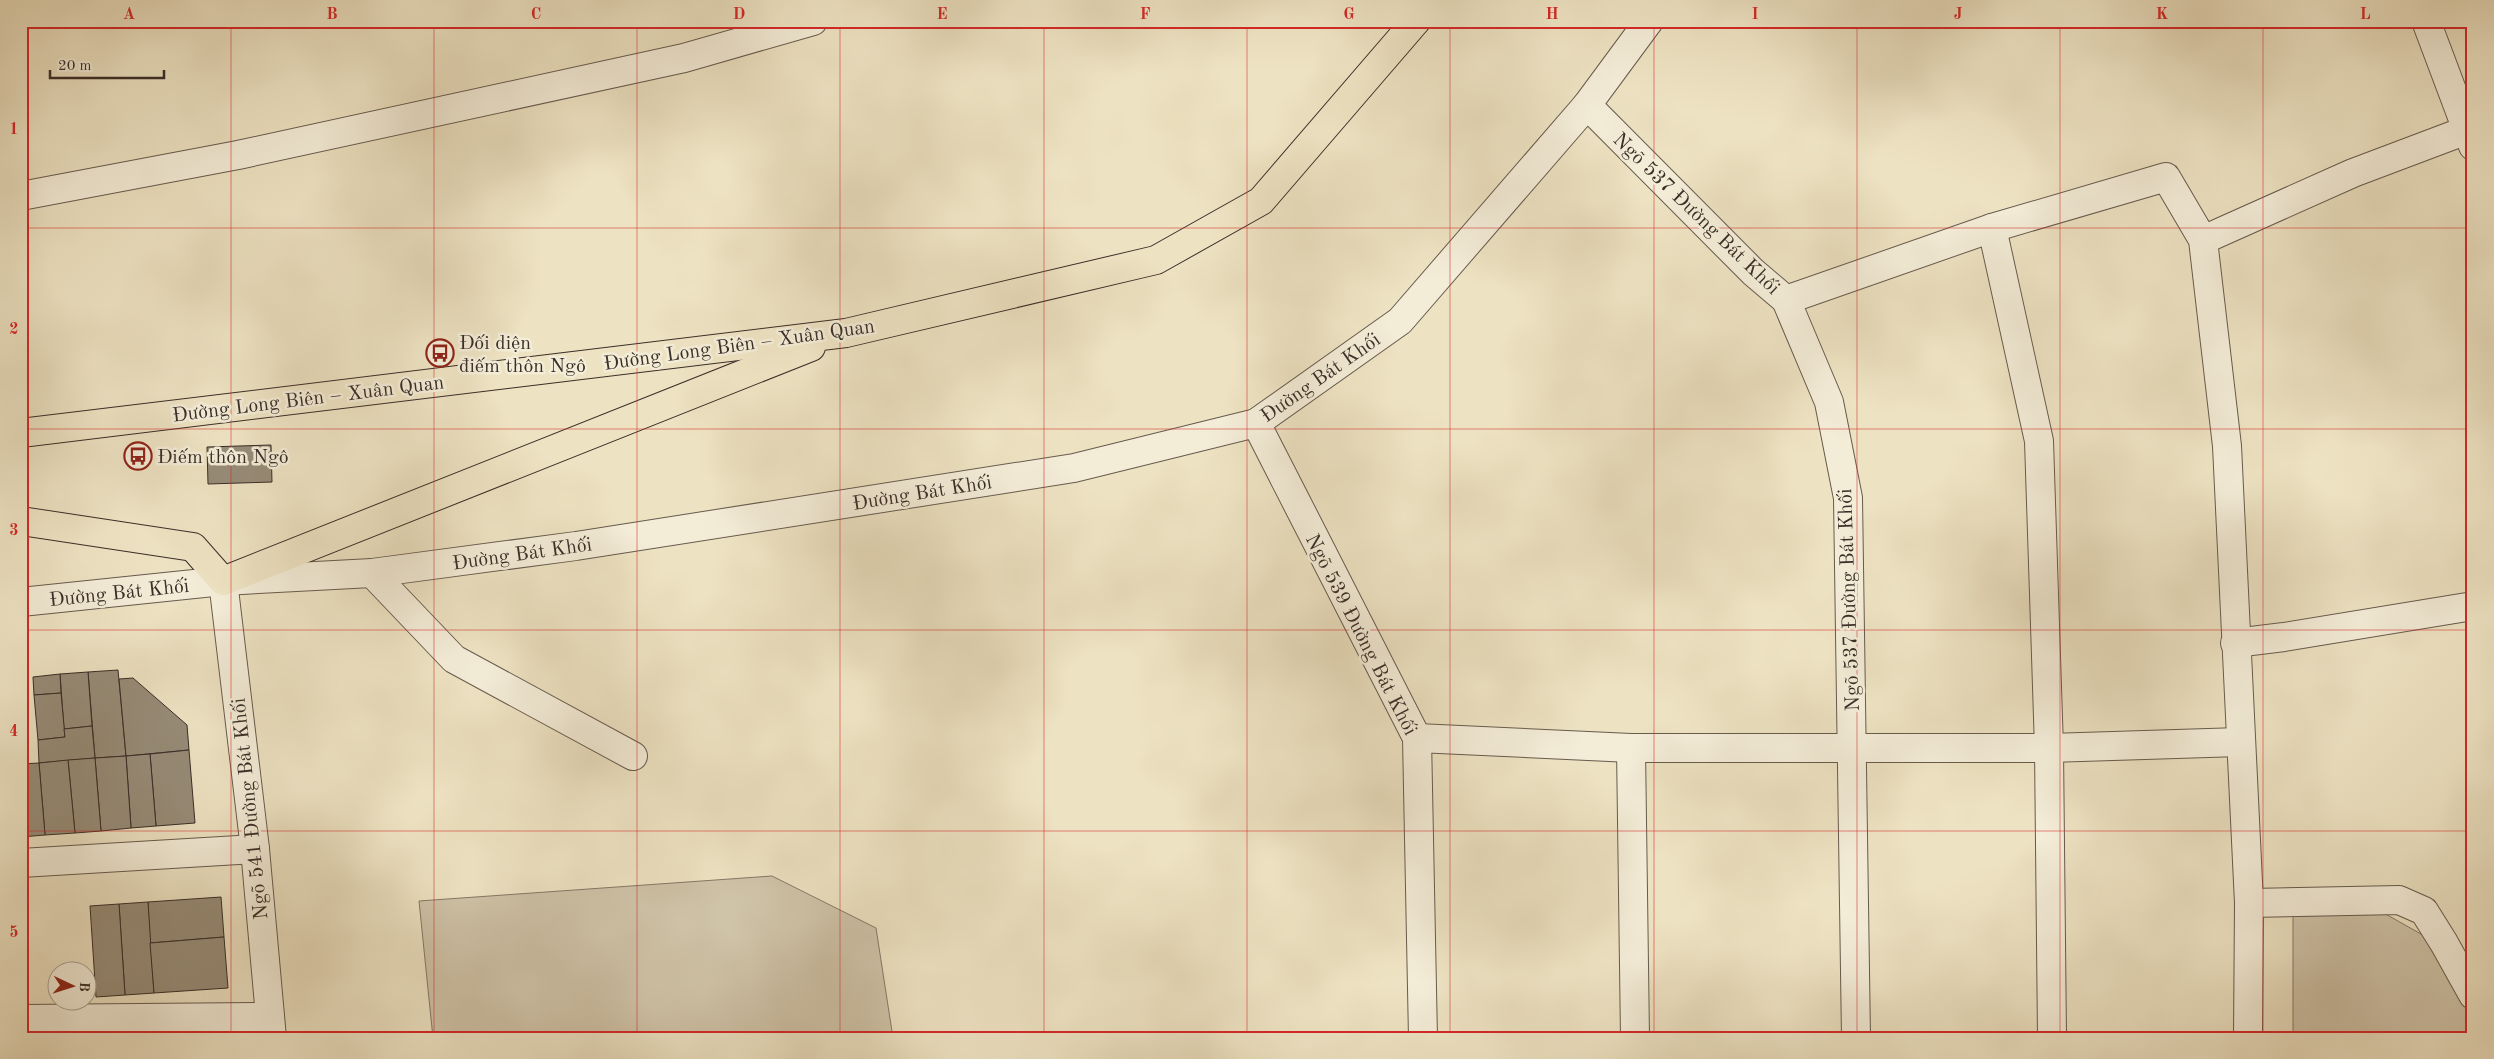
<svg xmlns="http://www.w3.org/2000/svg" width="2494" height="1059" viewBox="0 0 2494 1059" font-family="'Old Standard TT',serif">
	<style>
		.green { fill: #cfc3a8; stroke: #847868 }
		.building { fill: #978c78; stroke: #3a2e28 }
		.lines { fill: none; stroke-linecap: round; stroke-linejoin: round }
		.minor-casing { stroke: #675b4e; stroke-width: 30 }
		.major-casing { stroke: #3a2e28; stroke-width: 30 }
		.minor { stroke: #f3ecd7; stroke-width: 28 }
		.major { stroke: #ede2c2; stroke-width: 28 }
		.grid { fill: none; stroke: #d62828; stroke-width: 1; stroke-opacity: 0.55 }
		.labels { text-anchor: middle; stroke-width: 5; stroke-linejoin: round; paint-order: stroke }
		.street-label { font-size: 20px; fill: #3a2e28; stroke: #f3ecd7 }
		.poi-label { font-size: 20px; fill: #3a2e28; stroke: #f3ecd7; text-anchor: start }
		.neatline { fill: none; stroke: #d62828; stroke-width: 2 }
		.grid-label { font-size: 16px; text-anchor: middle; font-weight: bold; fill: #d62828 }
	</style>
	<rect width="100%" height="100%" fill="#ede2c2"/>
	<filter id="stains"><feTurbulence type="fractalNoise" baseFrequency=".004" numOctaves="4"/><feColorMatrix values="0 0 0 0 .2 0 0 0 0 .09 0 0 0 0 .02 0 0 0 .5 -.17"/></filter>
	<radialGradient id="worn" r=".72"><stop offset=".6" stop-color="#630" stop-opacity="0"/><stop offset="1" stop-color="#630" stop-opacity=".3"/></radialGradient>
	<g class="green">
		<polygon points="772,876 876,928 893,1038 433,1038 419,901"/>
		<polygon points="2382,912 2428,938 2467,1002 2467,1038 2293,1038 2293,913"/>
	</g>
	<g class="building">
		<polygon points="271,445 272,482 208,484 207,447"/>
		<polygon points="118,670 126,756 95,758 88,672"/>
		<polygon points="88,672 92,726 64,729 60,674"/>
		<polygon points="60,674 61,693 34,695 33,677"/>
		<polygon points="133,678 187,725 189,750 126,756 119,679"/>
		<polygon points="61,693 65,737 38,740 34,695"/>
		<polygon points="92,726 95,758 39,763 38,740 65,737 64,729"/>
		<polygon points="189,750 195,823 156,826 150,754"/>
		<polygon points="150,754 156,826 131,828 126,756"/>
		<polygon points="126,756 131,828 101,831 95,758"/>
		<polygon points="95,758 101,831 75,833 68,760"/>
		<polygon points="68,760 75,833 45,835 39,763"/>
		<polygon points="39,763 45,835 21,837 21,764"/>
		<polygon points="221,897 224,937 150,943 148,902"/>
		<polygon points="148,902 154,993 125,995 119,904"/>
		<polygon points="119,904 125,995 96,997 90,906"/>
		<polygon points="224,937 228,988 154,993 150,943"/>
		<polygon points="109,1023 110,1038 51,1038 50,1027"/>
		<polygon points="21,1027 28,1027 29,1038 21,1038"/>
		<polygon points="134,1029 161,1030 161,1038 133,1038"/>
	</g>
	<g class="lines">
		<g class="minor-casing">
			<g id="minor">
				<polyline points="2426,21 2473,146"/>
				<polyline points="1587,105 1753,272 1786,300 1829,402 1848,498 1856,1038"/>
				<polyline points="21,196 238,155 684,58 813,21"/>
				<polyline points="1992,228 2039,441 2049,748 2052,1038"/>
				<polyline points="2203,240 2353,173 2467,130"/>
				<polyline points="1786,300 1992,228 2166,177 2203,240 2227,446 2249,903 2248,1038"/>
				<polyline points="1256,423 1417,738 1423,1038"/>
				<polyline points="372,573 454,659 633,756"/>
				<polyline points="223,581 255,849 272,1038"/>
				<polyline points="21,602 223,581 372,573 576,546 1074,468 1256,423 1400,321 1587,105 1649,21"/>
				<polyline points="2235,643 2284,637 2473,606"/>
				<polyline points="1417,738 1631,748 2049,748 2240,742"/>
				<polyline points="1631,748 1635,1038"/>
				<polyline points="21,863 255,849"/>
				<polyline points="2249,903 2399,900 2424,911 2444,943 2473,995"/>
				<polyline points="21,1019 270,1017"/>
			</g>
		</g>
		<g class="major-casing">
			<g id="major">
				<polyline points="21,433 846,333 1156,260 1261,201 1416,21"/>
				<polyline points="21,521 193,547 223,581 811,347"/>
			</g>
		</g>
		<use href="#minor" class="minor"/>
		<use href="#major" class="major"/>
	</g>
	<path class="grid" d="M 231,21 L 231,1038M 434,21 L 434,1038M 637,21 L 637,1038M 840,21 L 840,1038M 1044,21 L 1044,1038M 1247,21 L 1247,1038M 1450,21 L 1450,1038M 1654,21 L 1654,1038M 1857,21 L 1857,1038M 2060,21 L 2060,1038M 2263,21 L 2263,1038M 21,228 L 2473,228M 21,429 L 2473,429M 21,630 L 2473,630M 21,831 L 2473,831"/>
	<defs>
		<g id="bus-ring" transform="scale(1.4375)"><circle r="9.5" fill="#f3ecd7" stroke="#8f2418" stroke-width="1.5"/><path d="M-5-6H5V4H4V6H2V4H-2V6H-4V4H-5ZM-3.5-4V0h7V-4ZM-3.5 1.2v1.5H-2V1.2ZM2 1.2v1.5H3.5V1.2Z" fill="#8f2418"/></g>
	</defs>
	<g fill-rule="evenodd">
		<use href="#bus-ring" x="440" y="353"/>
		<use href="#bus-ring" x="138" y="456"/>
	</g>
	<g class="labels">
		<g class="street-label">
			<text transform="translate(1697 213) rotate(44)" y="7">Ngõ 537 Đường Bát Khối</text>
			<text transform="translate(739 344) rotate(-8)" y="7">Đường Long Biên – Xuân Quan</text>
			<text transform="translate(1320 377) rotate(-35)" y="7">Đường Bát Khối</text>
			<text transform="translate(308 398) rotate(-7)" y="7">Đường Long Biên – Xuân Quan</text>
			<text transform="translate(922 492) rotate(-9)" y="7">Đường Bát Khối</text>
			<text transform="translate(522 553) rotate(-8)" y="7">Đường Bát Khối</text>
			<text transform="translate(119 592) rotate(-6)" y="7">Đường Bát Khối</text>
			<text transform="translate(1848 600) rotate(-92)" y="7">Ngõ 537 Đường Bát Khối</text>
			<text transform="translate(1362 634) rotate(63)" y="7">Ngõ 539 Đường Bát Khối</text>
			<text transform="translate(249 809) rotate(-96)" y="7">Ngõ 541 Đường Bát Khối</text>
		</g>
		<g class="poi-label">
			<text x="459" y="349">Đối diện<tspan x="459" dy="23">điếm thôn Ngô</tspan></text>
			<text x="157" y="463">Điếm thôn Ngô</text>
		</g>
	</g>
	<rect width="2494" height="1059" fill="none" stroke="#ede2c2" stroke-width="55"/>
	<g transform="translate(72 986) rotate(94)"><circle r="24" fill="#f3ecd7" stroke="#a9a091"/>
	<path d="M0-4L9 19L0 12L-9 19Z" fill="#8f2418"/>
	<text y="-8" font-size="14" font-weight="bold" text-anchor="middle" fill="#3a2e28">B</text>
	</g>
	<path d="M50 70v8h114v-8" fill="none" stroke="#3a2e28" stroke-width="2.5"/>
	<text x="58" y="70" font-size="15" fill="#3a2e28" stroke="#f3ecd7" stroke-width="4" paint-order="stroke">20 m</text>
	<rect x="28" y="28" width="2438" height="1004" class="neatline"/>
	<g class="grid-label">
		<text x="129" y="19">A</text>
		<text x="332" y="19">B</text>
		<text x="536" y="19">C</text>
		<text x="739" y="19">D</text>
		<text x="942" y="19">E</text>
		<text x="1145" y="19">F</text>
		<text x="1349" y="19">G</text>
		<text x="1552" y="19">H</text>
		<text x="1755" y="19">I</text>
		<text x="1958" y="19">J</text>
		<text x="2162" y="19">K</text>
		<text x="2365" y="19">L</text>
		<text x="14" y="134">1</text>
		<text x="14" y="334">2</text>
		<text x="14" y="535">3</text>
		<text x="14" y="736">4</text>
		<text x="14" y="937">5</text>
	</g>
	<rect width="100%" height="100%" filter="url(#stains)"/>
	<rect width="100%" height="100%" fill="url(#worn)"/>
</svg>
